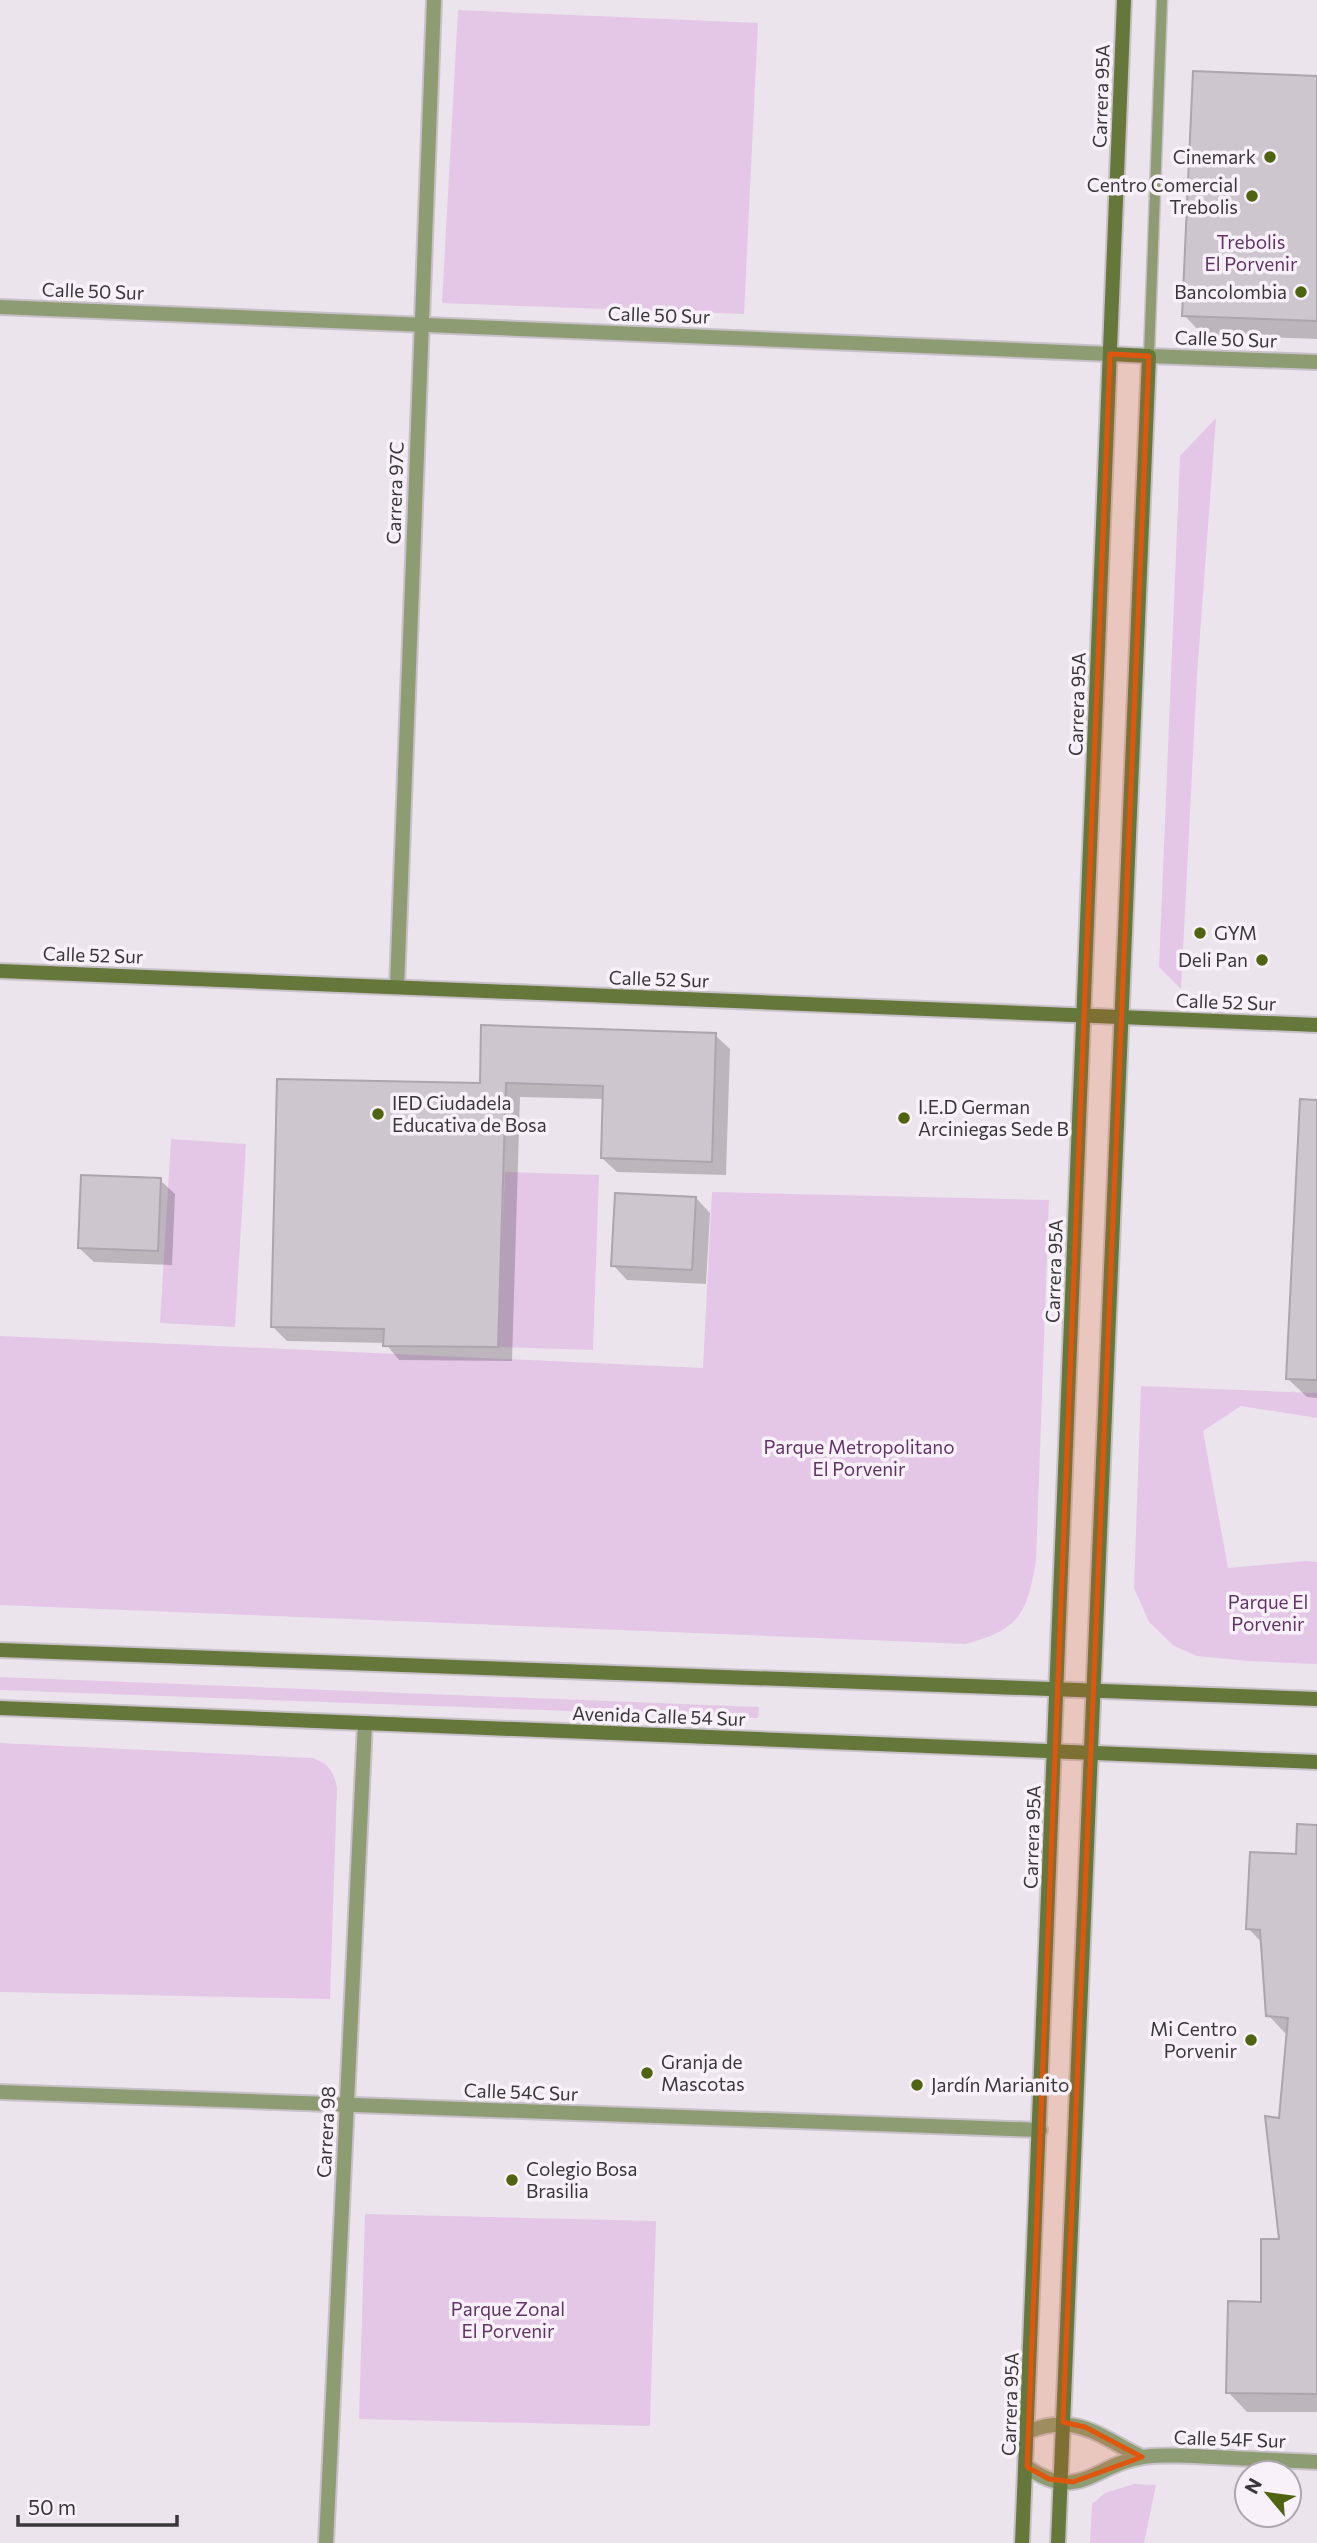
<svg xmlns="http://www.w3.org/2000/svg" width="1317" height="2543" viewBox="0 0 1317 2543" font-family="Commissioner,sans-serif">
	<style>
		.green { fill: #e4c7e7 }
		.shadow { fill: #0003 }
		.building { fill: #cdc6ce; stroke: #aca5ad; stroke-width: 2 }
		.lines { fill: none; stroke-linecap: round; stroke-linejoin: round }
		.lane-casing { stroke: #c8c1c9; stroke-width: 13 }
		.street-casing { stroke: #c8c1c9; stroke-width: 18 }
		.secondary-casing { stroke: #c8c1c9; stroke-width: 18 }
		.lane { stroke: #8e9c74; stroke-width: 10 }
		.street { stroke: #8e9c74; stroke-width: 14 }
		.secondary { stroke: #65773b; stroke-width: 14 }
		.marked { fill: #df570e; fill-opacity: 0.2; stroke: #df570e; stroke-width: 5; stroke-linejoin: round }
		.poi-dot { fill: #4f6411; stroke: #f9f1f9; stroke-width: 2.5 }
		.labels { text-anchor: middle; stroke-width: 7; stroke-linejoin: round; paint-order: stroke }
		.street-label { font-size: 19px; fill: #3a373b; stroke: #f9f1f9 }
		.poi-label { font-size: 19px; fill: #3a373b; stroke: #f9f1f9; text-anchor: start }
		.park-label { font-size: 19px; fill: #623366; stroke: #f9f1f9 }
	</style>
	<rect width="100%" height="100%" fill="#ece4ec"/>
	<g class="green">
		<polygon points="458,10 758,23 744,314 442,303"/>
		<polygon points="1216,418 1197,676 1181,989 1159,967 1180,456"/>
		<polygon points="171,1139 246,1144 235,1327 160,1323"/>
		<polygon points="505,1172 599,1175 593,1350 498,1347"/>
		<path d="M 712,1192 L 1049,1200 L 1036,1562 C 1026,1615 1020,1629 966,1644 L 0,1605 L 0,1336 L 703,1368 Z"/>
		<polygon points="1141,1386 1317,1393 1317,1418 1241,1406 1203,1431 1228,1568 1306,1561 1317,1562 1317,1664 1248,1661 1197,1656 1174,1646 1149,1622 1134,1588"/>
		<polygon points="0,1677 759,1707 758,1718 0,1690"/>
		<path d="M 0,1743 L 313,1758 C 329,1764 334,1772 337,1788 L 330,1999 L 0,1992 Z"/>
		<polygon points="365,2214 656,2221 650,2426 359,2419"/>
		<polygon points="1134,2484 1156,2485 1144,2543 1090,2543 1092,2504 1105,2493"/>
	</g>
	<g class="shadow">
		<polygon points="1317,78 1317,339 1203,335 1184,315"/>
		<polygon points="715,1035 730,1049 726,1175 617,1172 602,1158 604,1099 520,1097 512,1361 399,1360 385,1343 287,1341 273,1327 481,1084"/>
		<polygon points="1317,1101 1317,1398 1307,1397 1287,1378"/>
		<polygon points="160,1180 175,1194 172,1265 94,1262 79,1248"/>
		<polygon points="696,1198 710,1213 706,1284 627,1280 613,1265"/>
		<polygon points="1317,1827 1317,2412 1247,2412 1228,2392 1263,2304 1280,2241 1287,2035 1268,2015 1262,1943 1248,1928"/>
	</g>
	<g class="building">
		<polygon points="1193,71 1317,76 1317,321 1182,316"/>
		<polygon points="481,1025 716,1033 712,1162 601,1158 603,1086 506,1083 498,1347 383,1346 384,1329 271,1327 277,1079 480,1083"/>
		<polygon points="1300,1099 1317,1100 1317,1380 1286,1379"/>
		<polygon points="81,1175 161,1178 158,1251 78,1248"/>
		<polygon points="615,1193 696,1197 692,1270 611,1266"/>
		<polygon points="1297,1824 1317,1825 1317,2394 1226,2393 1228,2301 1261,2302 1261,2239 1279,2239 1265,2116 1279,2118 1288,2018 1266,2016 1260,1930 1246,1929 1250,1852 1296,1854"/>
	</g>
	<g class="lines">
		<g class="lane-casing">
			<polyline id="lane" points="1149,356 1162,0"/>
		</g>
		<g class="street-casing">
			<g id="street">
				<polyline points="0,307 1110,354"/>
				<polyline points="1149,356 1317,362"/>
				<polyline points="397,987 434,0"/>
				<polyline points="0,2092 1040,2130"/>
				<path d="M 1027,2432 C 1076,2412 1099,2436 1142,2457"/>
				<path d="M 1027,2467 C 1078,2504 1095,2464 1143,2457 C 1166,2454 1191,2456 1214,2457 C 1248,2459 1283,2460 1317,2462"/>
				<polyline points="326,2543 365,1723"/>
			</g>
		</g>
		<g class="secondary-casing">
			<g id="secondary">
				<polyline points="0,971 1317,1025"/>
				<polyline points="0,1650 1317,1699"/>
				<polyline points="0,1708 1317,1762"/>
				<polyline points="1022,2543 1124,0"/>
				<polyline points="1058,2543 1149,356 1110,354"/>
			</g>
		</g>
		<use href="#lane" class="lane"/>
		<use href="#street" class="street"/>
		<use href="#secondary" class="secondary"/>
	</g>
	<path class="marked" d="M 1110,354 L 1149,356 L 1063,2422 L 1085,2427 L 1142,2457 L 1073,2482 L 1049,2479 L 1027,2467 Z"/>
	<g class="poi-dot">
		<circle cx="1270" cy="157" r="7"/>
		<circle cx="1252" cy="196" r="7"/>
		<circle cx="1301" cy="292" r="7"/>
		<circle cx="1200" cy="933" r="7"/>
		<circle cx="1262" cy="960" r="7"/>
		<circle cx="378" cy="1114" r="7"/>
		<circle cx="904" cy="1118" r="7"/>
		<circle cx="1251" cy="2040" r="7"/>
		<circle cx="647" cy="2073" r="7"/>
		<circle cx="917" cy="2085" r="7"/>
		<circle cx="512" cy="2180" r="7"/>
	</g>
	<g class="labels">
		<g class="street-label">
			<text transform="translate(1101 96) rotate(-88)" y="7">Carrera 95A</text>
			<text transform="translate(93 291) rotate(2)" y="7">Calle 50 Sur</text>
			<text transform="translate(659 315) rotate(2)" y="7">Calle 50 Sur</text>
			<text transform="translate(1226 339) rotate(2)" y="7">Calle 50 Sur</text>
			<text transform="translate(395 493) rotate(-88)" y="7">Carrera 97C</text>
			<text transform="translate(1077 704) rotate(-88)" y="7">Carrera 95A</text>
			<text transform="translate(93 955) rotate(2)" y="7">Calle 52 Sur</text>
			<text transform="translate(659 979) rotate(2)" y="7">Calle 52 Sur</text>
			<text transform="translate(1226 1002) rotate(2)" y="7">Calle 52 Sur</text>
			<text transform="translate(1054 1271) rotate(-88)" y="7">Carrera 95A</text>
			<text transform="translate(659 1716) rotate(2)" y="7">Avenida Calle 54 Sur</text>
			<text transform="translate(1032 1837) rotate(-88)" y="7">Carrera 95A</text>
			<text transform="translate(521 2092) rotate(2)" y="7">Calle 54C Sur</text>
			<text transform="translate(326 2132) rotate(-87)" y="7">Carrera 98</text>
			<text transform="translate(1010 2404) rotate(-88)" y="7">Carrera 95A</text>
			<text transform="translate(1230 2439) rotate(2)" y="7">Calle 54F Sur</text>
		</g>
		<g class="poi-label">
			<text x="1256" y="164" text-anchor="end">Cinemark</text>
			<text x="1238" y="192" text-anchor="end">Centro Comercial<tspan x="1238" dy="22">Trebolis</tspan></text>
			<text x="1287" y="299" text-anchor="end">Bancolombia</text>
			<text x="1214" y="940">GYM</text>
			<text x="1248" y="967" text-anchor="end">Deli Pan</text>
			<text x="392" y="1110">IED Ciudadela<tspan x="392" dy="22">Educativa de Bosa</tspan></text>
			<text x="918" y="1114">I.E.D German<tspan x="918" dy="22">Arciniegas Sede B</tspan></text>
			<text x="1237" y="2036" text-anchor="end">Mi Centro<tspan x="1237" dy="22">Porvenir</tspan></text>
			<text x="661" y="2069">Granja de<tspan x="661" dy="22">Mascotas</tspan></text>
			<text x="931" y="2092">Jardín Marianito</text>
			<text x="526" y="2176">Colegio Bosa<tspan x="526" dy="22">Brasilia</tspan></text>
		</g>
		<g class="park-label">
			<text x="1251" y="249">Trebolis<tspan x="1251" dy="22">El Porvenir</tspan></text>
			<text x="859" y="1454">Parque Metropolitano<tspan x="859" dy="22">El Porvenir</tspan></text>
			<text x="1268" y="1609">Parque El<tspan x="1268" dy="22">Porvenir</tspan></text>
			<text x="508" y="2316">Parque Zonal<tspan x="508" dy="22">El Porvenir</tspan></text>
		</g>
	</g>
	<g transform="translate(1268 2494) rotate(299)"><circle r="33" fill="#f9f1f9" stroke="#ada7ad" stroke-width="2"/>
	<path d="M0-5L12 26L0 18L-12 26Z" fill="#4f6411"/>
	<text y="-10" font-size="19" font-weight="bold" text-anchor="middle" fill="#3a373b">N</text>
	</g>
	<path d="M18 2515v10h159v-10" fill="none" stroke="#3a373b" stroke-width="3.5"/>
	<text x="28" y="2515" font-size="21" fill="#3a373b" stroke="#f9f1f9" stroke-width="5" paint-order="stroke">50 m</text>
</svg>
